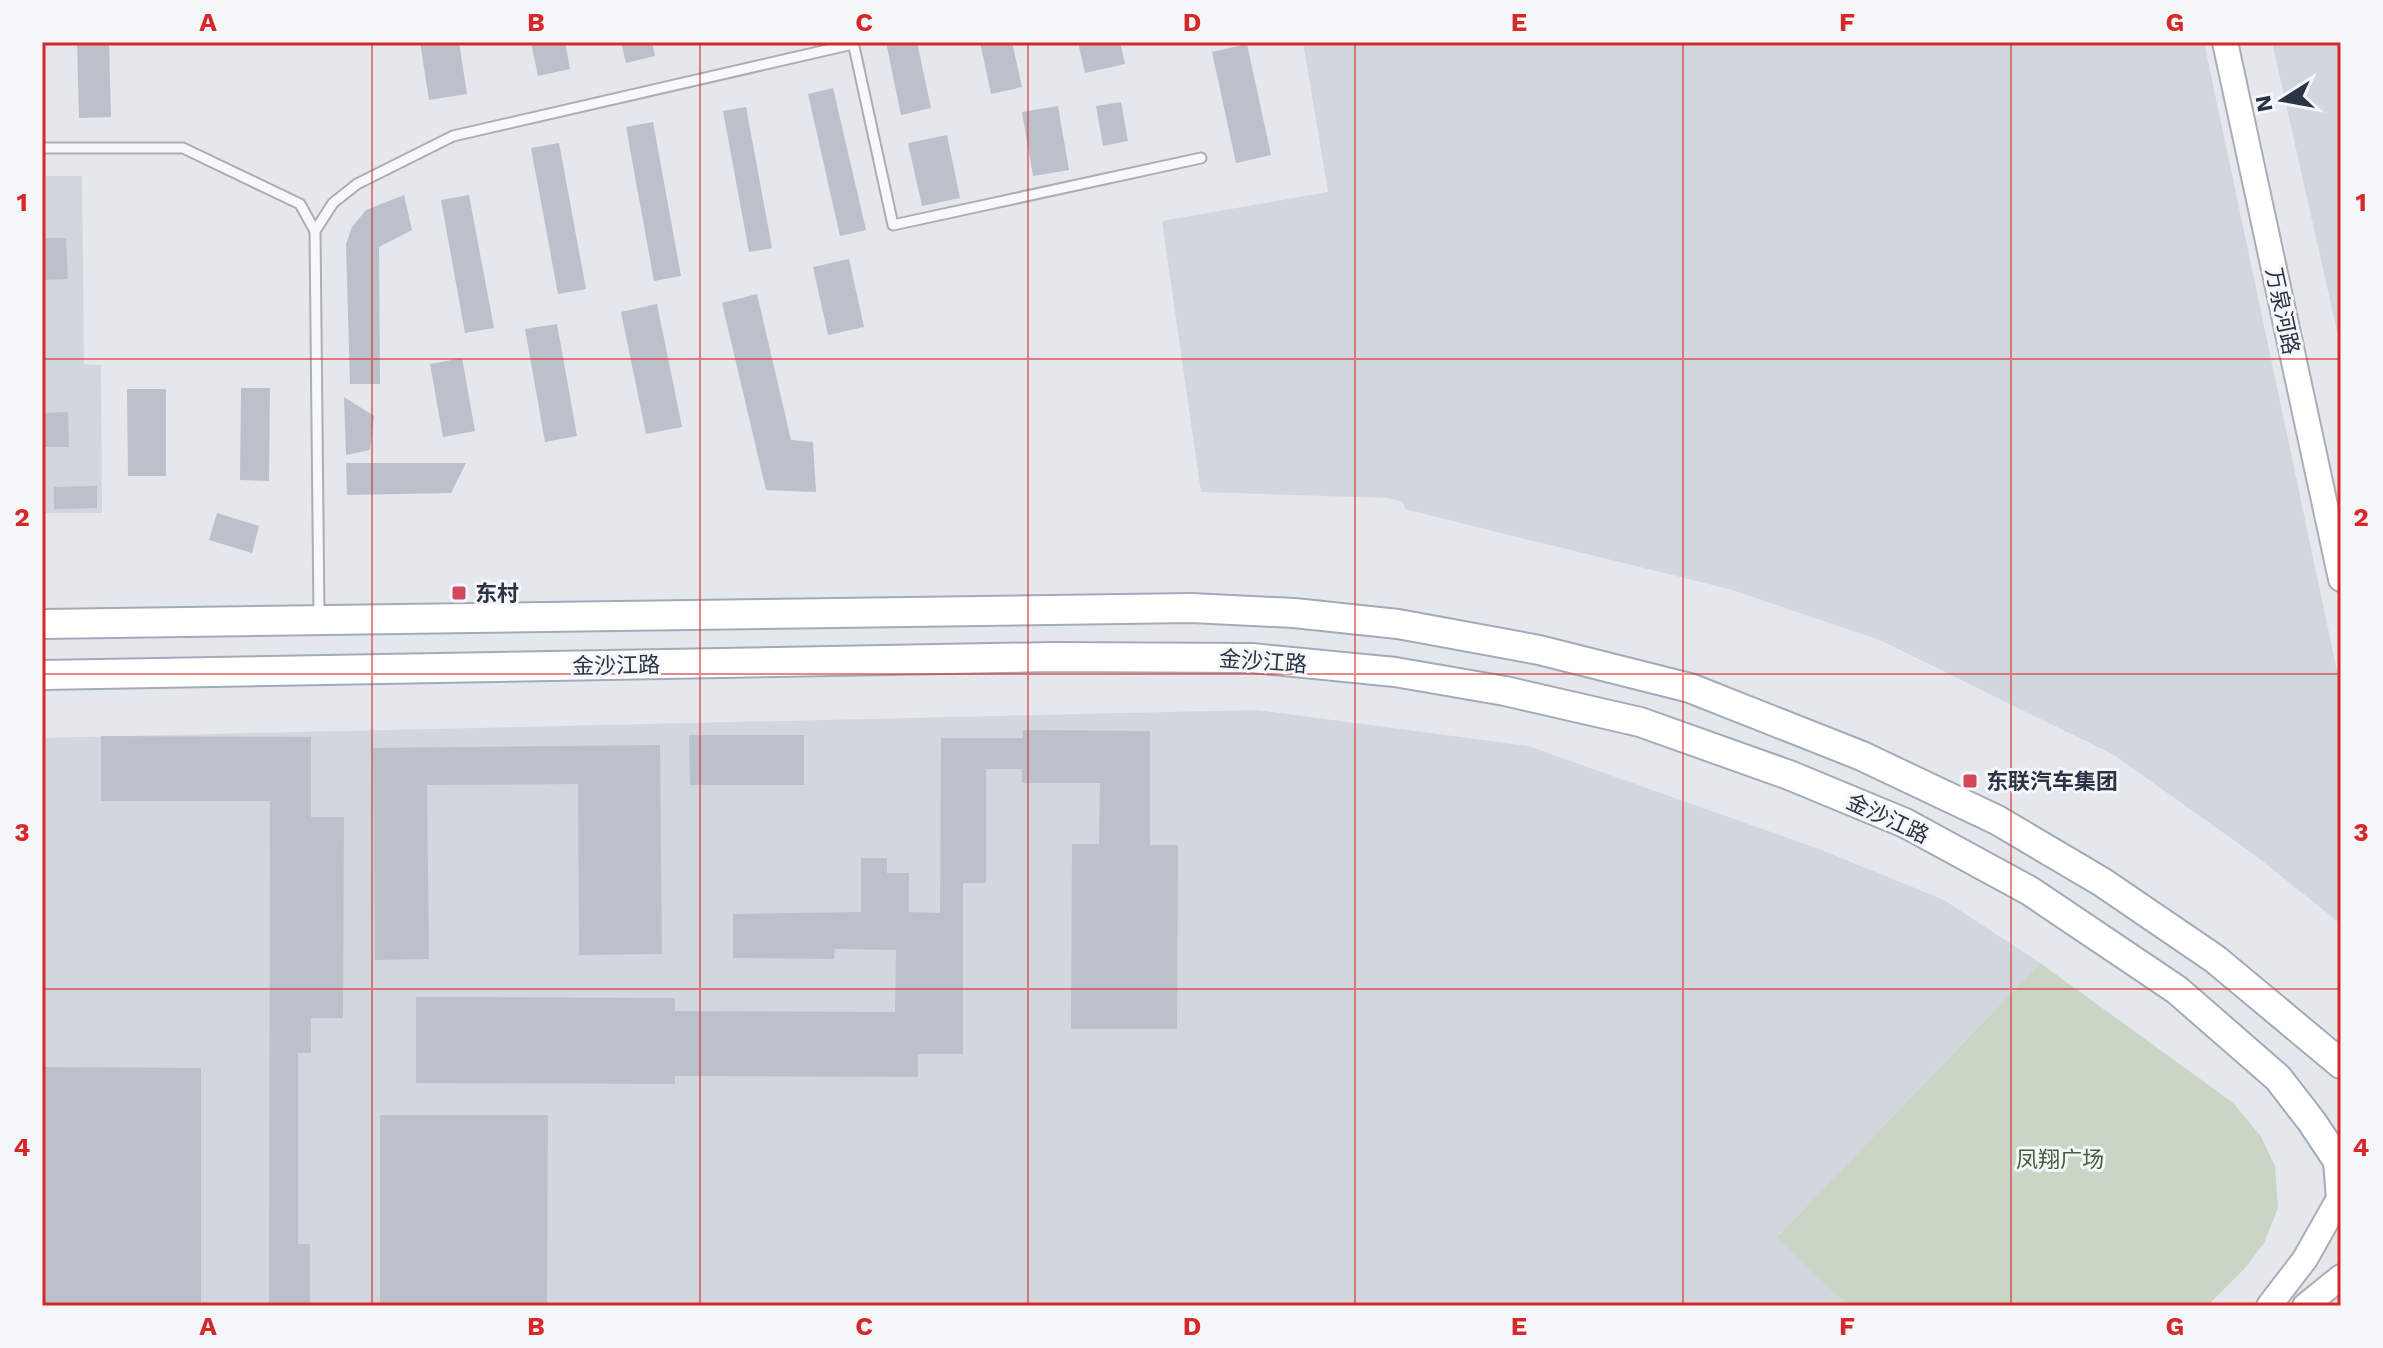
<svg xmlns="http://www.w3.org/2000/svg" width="2383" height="1348" viewBox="0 0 2383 1348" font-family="'Work Sans','Noto Sans SC',sans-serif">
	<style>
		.built { fill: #d2d6de }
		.green { fill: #c9d6c5 }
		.building { fill: #bbc0ca }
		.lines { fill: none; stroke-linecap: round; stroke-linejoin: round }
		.lane-casing { stroke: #a9aeb7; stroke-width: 13 }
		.secondary-casing { stroke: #a9aeb7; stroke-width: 28 }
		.primary-casing { stroke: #a3abb8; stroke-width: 32 }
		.lane { stroke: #f7f8fa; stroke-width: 9 }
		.secondary { stroke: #fff; stroke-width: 24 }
		.primary { stroke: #fff; stroke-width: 28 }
		.grid { fill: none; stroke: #d62828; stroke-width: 2; stroke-opacity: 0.55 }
		.poi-dot { fill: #d1495b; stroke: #f4f6f9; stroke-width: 3 }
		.labels { text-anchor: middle; stroke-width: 6; stroke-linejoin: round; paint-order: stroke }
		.street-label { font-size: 22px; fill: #2b3445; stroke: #f4f6f9 }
		.poi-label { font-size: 22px; font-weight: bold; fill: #2b3445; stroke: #f4f6f9; text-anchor: start }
		.park-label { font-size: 22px; fill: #3f6138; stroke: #f4f6f9 }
		.neatline { fill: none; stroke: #d62828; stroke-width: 3 }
		.grid-label { font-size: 26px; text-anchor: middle; font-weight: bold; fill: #d62828 }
	</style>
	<rect width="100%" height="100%" fill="#e4e7ec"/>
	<g class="built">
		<polygon points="1303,42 2204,42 2341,690 2341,924 2256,856 2114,755 1880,640 1729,589 1405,509 1403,502 1388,498 1201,492 1162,221 1328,192"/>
		<polygon points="2272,42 2341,42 2341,349"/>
		<polygon points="42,176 82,176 84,364 101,365 102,513 42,513"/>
		<polygon points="1257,710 1528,746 1819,849 1944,900 2040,963 1777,1237 1847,1306 42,1306 42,738"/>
	</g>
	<polygon class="green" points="2040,963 2232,1102 2260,1135 2275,1166 2278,1208 2264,1243 2246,1267 2207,1306 1847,1306 1777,1237"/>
	<g class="building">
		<polygon points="77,42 109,42 111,117 79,118"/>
		<polygon points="420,42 459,42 467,94 429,100"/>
		<polygon points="531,42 565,42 570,69 538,76"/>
		<polygon points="621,42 652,42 655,56 626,63"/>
		<polygon points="886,42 917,42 931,108 901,115"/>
		<polygon points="980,42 1012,42 1022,87 991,94"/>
		<polygon points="1078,42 1120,42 1125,64 1085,73"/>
		<polygon points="1247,44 1271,155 1236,163 1212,52"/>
		<polygon points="833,88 866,230 840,236 808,94"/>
		<polygon points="1121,102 1128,141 1103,146 1096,106"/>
		<polygon points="1058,106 1069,170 1033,176 1022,112"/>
		<polygon points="746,107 772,248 749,252 723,111"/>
		<polygon points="653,122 681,276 654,281 626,127"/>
		<polygon points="947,135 960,198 922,206 908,143"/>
		<polygon points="559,143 586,289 558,294 531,148"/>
		<polygon points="404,195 412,230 379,247 380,384 350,384 346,244 352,227 366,210"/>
		<polygon points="469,195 494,328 465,333 441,200"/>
		<polygon points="44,238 66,238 68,279 45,280"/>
		<polygon points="849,259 864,327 828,335 813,267"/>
		<polygon points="757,294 791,440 813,442 816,492 766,490 722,303"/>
		<polygon points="657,304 682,427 646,434 621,312"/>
		<polygon points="557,324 577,436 545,442 525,329"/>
		<polygon points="462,358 475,431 443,437 430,364"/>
		<polygon points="241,388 270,388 269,481 240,480"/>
		<polygon points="127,389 166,389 166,476 128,476"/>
		<polygon points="344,397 374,416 370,450 346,455"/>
		<polygon points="68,412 69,447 42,447 42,413"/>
		<polygon points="346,463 466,463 451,493 347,495"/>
		<polygon points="97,486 97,508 54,509 54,487"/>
		<polygon points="217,513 259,526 252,553 209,540"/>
		<polygon points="1023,730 1150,731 1150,845 1178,845 1177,1029 1071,1029 1072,844 1099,844 1100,783 1022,783 1022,769 986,769 986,883 963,883 963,1054 918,1054 918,1077 675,1076 675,1084 416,1083 416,997 675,998 675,1011 895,1012 896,950 835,949 834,959 733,958 733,914 861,912 861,858 887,858 887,873 909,873 909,912 940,913 941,738 1023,738"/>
		<polygon points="689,735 804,735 804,785 690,785"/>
		<polygon points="101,736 311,737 311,817 344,817 343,1018 311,1018 311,1053 298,1053 298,1244 310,1244 310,1306 269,1306 270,801 101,801"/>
		<polygon points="660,745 662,954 579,955 578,784 427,785 429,959 375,960 373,748"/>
		<polygon points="42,1067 201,1068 201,1306 42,1306"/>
		<polygon points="380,1115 548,1115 547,1306 380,1306"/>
	</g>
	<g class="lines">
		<g class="lane-casing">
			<g id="lane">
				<polyline points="853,42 893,225 1201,158"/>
				<polyline points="42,148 183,148 300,204 315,231"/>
				<polyline points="319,616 315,231 333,203 357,184 453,136 853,44"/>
			</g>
		</g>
		<g class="secondary-casing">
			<g id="secondary">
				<polyline points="2225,42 2341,579"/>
				<polyline points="2269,1306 2305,1259 2340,1197"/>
				<polyline points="2305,1306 2341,1277"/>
			</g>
		</g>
		<g class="primary-casing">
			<g id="primary">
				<polyline points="42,624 1191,608 1294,613 1398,624 1539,650 1690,688 1862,756 1997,820 2102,882 2215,959 2341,1064"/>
				<polyline points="42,675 1053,657 1252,658 1395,672 1505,691 1640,722 1789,775 1905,823 2030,891 2177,990 2278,1078 2312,1122 2338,1161"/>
				<polyline points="2341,1149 2338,1161 2341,1199"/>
			</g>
		</g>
		<use href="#lane" class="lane"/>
		<use href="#secondary" class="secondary"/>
		<use href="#primary" class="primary"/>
	</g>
	<path class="grid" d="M 372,42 L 372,1306M 700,42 L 700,1306M 1028,42 L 1028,1306M 1355,42 L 1355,1306M 1683,42 L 1683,1306M 2011,42 L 2011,1306M 42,359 L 2341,359M 42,674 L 2341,674M 42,989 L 2341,989"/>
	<g class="poi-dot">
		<rect x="451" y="585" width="16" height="16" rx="4"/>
		<rect x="1962" y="773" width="16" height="16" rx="4"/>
	</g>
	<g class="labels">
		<g class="street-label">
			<text transform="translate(2283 311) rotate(78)" y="8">万泉河路</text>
			<text transform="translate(1263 661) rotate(4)" y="8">金沙江路</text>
			<text transform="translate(616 665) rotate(-1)" y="8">金沙江路</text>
			<text transform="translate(1888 818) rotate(25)" y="8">金沙江路</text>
		</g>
		<g class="poi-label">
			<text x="475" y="601">东村</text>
			<text x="1986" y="789">东联汽车集团</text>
		</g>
		<g class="park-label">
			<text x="2060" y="1167">凤翔广场</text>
		</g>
	</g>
	<rect width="2383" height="1348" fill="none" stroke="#f4f6f9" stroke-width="88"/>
	<g transform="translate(2283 100) rotate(259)" stroke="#f4f6f9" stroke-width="6" paint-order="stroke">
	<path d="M0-6L14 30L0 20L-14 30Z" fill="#2b3445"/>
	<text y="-12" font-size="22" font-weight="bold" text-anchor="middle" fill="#2b3445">N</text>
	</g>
	<rect x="44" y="44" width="2295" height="1260" class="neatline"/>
	<g class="grid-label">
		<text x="208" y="31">A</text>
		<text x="536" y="31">B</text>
		<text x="864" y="31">C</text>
		<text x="1192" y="31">D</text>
		<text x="1519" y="31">E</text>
		<text x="1847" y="31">F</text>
		<text x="2175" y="31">G</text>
		<text x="22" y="211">1</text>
		<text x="2361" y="211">1</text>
		<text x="22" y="526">2</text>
		<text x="2361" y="526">2</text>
		<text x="22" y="841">3</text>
		<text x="2361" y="841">3</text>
		<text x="22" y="1156">4</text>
		<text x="2361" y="1156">4</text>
		<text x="208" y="1335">A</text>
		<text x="536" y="1335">B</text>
		<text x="864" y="1335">C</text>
		<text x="1192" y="1335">D</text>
		<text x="1519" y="1335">E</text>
		<text x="1847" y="1335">F</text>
		<text x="2175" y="1335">G</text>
	</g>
</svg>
